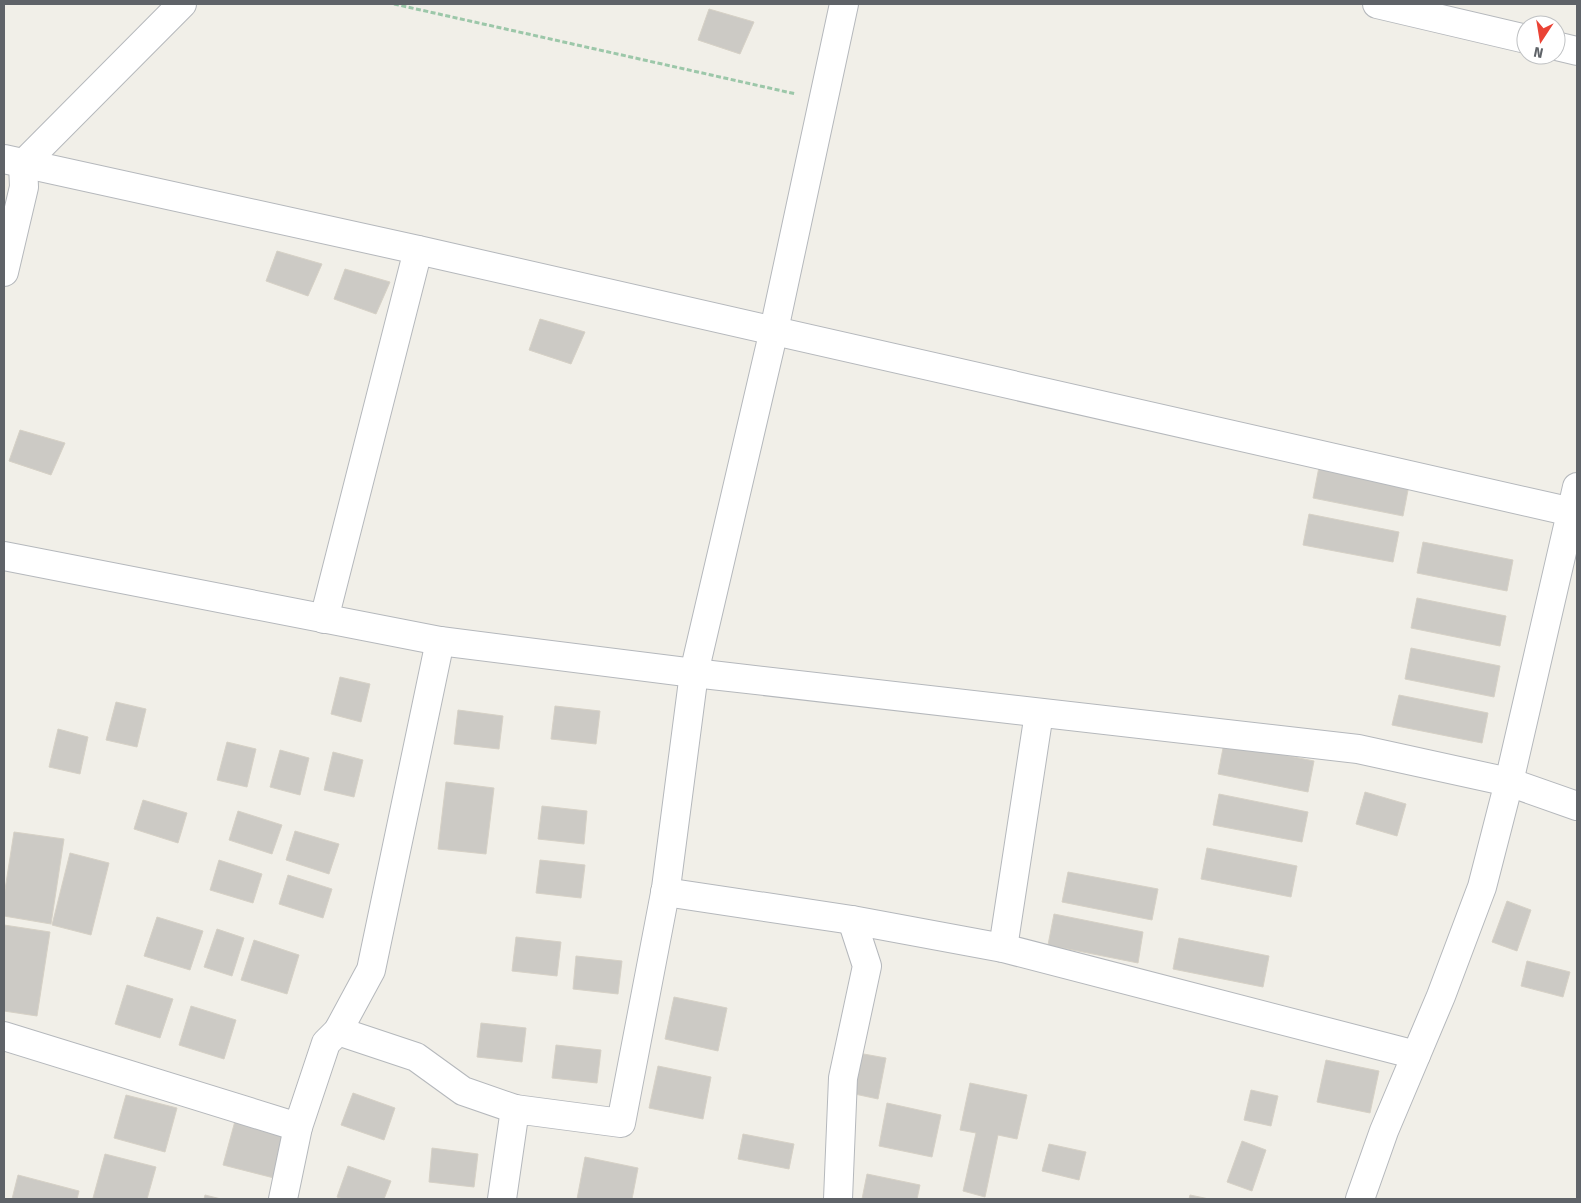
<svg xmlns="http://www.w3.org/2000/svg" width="1581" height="1203" viewBox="0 0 1581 1203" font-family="'Fira Sans',sans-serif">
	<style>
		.building { fill: #cccac5; stroke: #d6d1c6 }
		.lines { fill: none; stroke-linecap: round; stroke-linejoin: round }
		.minor-casing { stroke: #b5b8bc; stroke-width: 30 }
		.path { stroke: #9cc7a9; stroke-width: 3; stroke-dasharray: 5 2.5; stroke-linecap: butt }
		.minor { stroke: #fff; stroke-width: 28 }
	</style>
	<rect width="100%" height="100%" fill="#f1efe8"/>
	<g class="building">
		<polygon points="709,9 754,22 740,54 698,40"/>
		<polygon points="277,251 322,264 308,296 266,281"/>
		<polygon points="345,269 390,282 376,314 334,299"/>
		<polygon points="540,319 585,332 571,364 529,350"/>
		<polygon points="20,430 65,443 51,475 9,461"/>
		<polygon points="1319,467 1409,485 1403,516 1313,498"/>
		<polygon points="1309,514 1399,532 1393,562 1303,545"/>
		<polygon points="1423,542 1513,560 1507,591 1417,573"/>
		<polygon points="1417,598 1506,616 1500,646 1411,628"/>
		<polygon points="1411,648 1500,666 1494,697 1405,679"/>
		<polygon points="340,677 370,684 361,722 331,714"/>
		<polygon points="1399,695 1488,713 1482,743 1392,725"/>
		<polygon points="116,702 146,709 137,747 106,740"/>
		<polygon points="555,706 600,711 596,744 551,739"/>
		<polygon points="458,710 503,716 499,749 454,744"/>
		<polygon points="58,729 88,737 80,774 49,767"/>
		<polygon points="227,742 256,749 247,787 217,780"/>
		<polygon points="1224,743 1314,761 1308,792 1218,774"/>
		<polygon points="280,750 309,758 300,795 270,787"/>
		<polygon points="333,752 363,760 354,797 324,790"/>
		<polygon points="446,782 494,788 486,854 438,849"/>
		<polygon points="1365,792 1406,804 1397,836 1356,824"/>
		<polygon points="1219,794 1308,812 1302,842 1213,825"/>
		<polygon points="143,800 187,813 178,843 134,829"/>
		<polygon points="542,806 587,811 584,844 538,839"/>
		<polygon points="238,811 282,825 272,854 229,840"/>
		<polygon points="295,831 339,844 329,874 286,860"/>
		<polygon points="14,832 64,839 51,924 4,916 4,896"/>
		<polygon points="1207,848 1297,866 1291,897 1201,879"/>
		<polygon points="70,853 109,863 91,935 52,925"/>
		<polygon points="219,860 262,874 253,903 210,890"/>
		<polygon points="540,860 585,865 581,898 536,893"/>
		<polygon points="1068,872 1158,889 1152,920 1062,902"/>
		<polygon points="288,875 332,889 323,918 279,904"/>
		<polygon points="1507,901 1531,910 1517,951 1492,942"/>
		<polygon points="1054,914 1143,932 1138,963 1048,945"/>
		<polygon points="157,917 203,931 190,970 144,956"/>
		<polygon points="4,925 50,932 37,1016 4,1011"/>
		<polygon points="217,929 244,938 232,976 204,967"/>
		<polygon points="516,937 561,942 557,976 512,971"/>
		<polygon points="1179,938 1269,956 1263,987 1173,969"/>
		<polygon points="254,940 299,955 287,994 241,980"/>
		<polygon points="576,956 622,961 618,994 573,989"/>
		<polygon points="1527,961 1570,972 1563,997 1521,986"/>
		<polygon points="127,985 173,999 160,1038 115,1024"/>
		<polygon points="674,997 727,1008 718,1051 665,1039"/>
		<polygon points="191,1006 236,1020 224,1059 179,1045"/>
		<polygon points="481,1023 526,1028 522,1062 477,1057"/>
		<polygon points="556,1045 601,1050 597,1083 552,1078"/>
		<polygon points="858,1053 886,1058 878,1099 850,1093"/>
		<polygon points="1326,1060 1379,1071 1370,1113 1317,1102"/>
		<polygon points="658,1066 711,1077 703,1119 649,1108"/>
		<polygon points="970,1083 1027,1095 1017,1139 998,1135 985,1197 963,1191 976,1133 960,1130"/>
		<polygon points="1251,1090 1278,1096 1271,1126 1244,1120"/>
		<polygon points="353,1093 395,1108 384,1140 341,1125"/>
		<polygon points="126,1095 177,1108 165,1152 114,1138"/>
		<polygon points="887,1103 941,1115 932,1157 879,1146"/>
		<polygon points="235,1121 286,1135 274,1178 223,1165"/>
		<polygon points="743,1134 794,1144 789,1169 738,1159"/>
		<polygon points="1242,1141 1266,1150 1252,1191 1227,1182"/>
		<polygon points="1049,1144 1086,1152 1079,1180 1042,1171"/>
		<polygon points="432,1148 478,1154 474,1187 429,1182"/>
		<polygon points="105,1154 156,1167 147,1199 99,1199 93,1198"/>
		<polygon points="585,1157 638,1168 632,1199 577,1199"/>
		<polygon points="348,1166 391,1181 384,1199 343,1199 337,1197"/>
		<polygon points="867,1174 920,1185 917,1199 862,1199"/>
		<polygon points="18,1175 79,1191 77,1199 12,1199"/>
		<polygon points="205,1195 221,1199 204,1199"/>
		<polygon points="1190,1195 1209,1199 1189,1199"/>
	</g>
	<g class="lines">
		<g class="minor-casing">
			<g id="minor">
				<polyline points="1377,4 1526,39"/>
				<polyline points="1556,46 1577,51"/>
				<polyline points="4,159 418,250 1572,512"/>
				<polyline points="4,272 24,187 23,164 182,4"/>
				<polyline points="4,556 440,641 694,673 1358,749 1509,782 1577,806"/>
				<polyline points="324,619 418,250"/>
				<polyline points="665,892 852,920 1003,948 1416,1055"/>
				<polyline points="1003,948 1039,713"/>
				<polyline points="338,1031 416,1057 463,1091 515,1109"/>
				<polyline points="4,1036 298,1127"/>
				<polyline points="283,1199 298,1127 326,1043 338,1031 371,970 440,641"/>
				<polyline points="502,1199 515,1109 621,1123 666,888 694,673 774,330 844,4"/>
				<polyline points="838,1199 843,1078 867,966 852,920"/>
				<polyline points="1360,1199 1384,1131 1441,996 1482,887 1509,782 1577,487"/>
			</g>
		</g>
		<polyline class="path" points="394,4 796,94"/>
		<use href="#minor" class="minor"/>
	</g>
	<rect width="1581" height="1203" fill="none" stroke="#5f6368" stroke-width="10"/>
	<g transform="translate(1541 40) rotate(192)"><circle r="24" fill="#ffffff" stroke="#bfc1c3"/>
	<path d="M0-4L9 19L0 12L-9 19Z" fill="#ea4335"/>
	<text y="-8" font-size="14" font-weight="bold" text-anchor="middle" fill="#5f6368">N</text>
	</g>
</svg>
